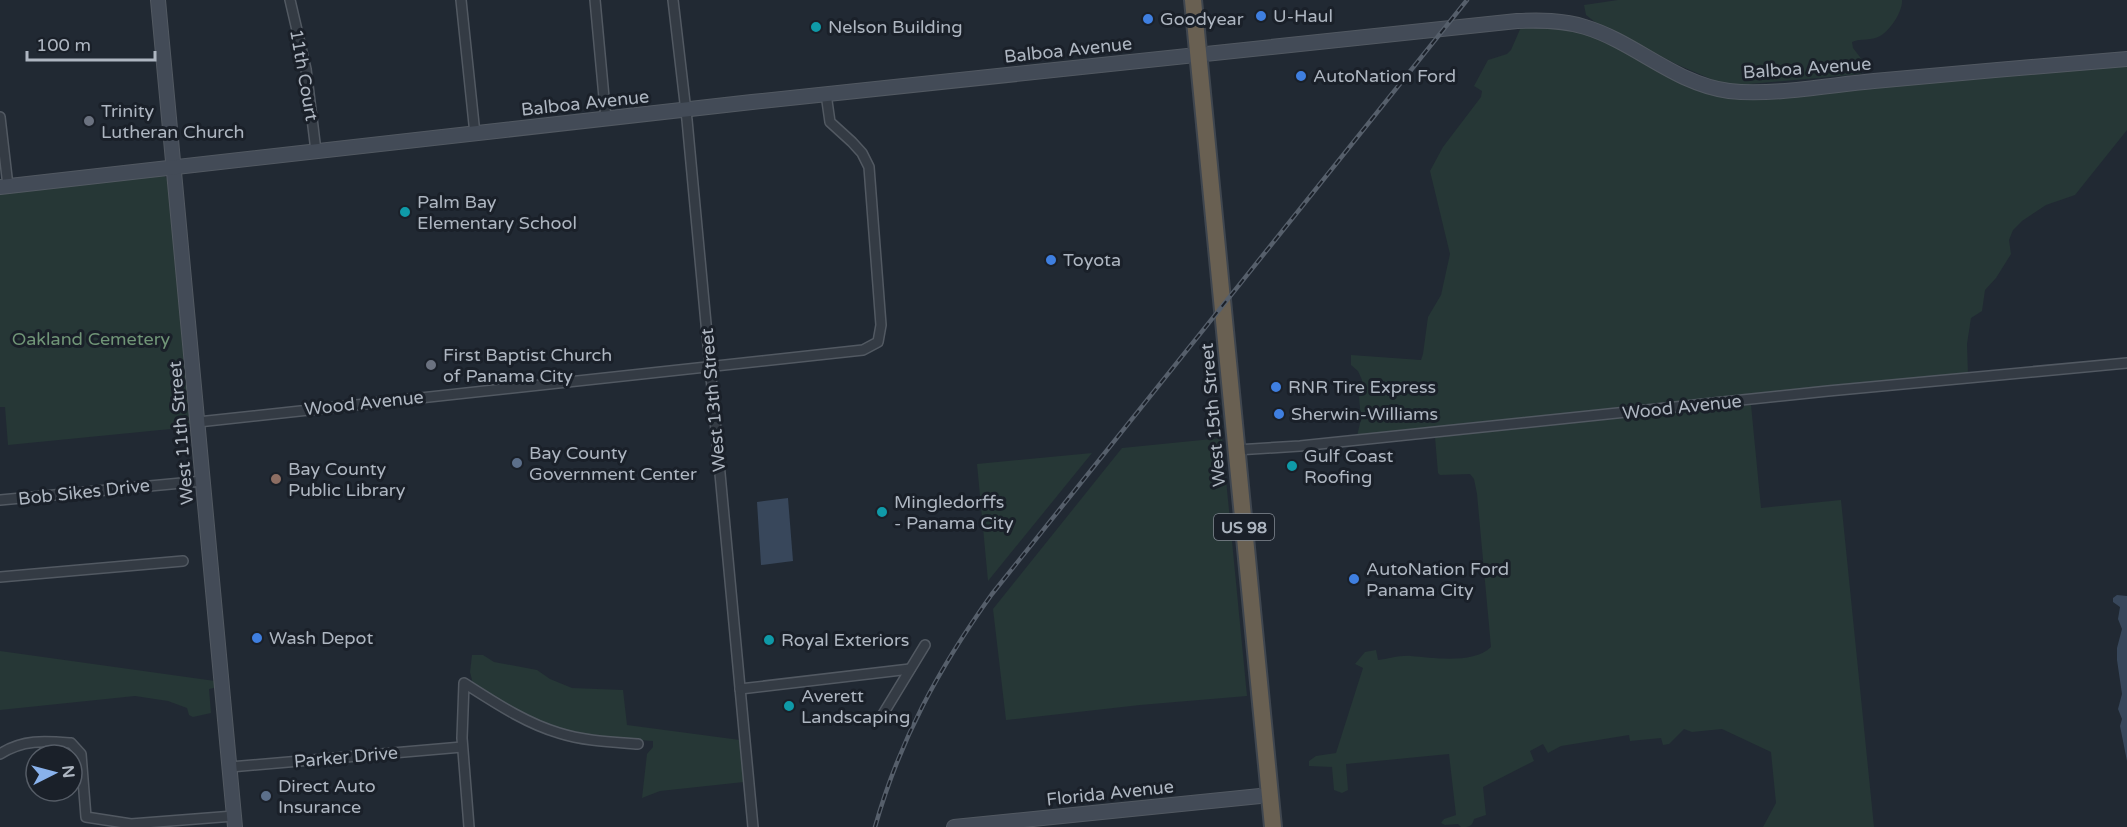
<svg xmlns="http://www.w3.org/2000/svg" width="2127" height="827" viewBox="0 0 2127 827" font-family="'Varela Round',sans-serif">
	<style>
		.green { fill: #263736 }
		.water { fill: #38475b }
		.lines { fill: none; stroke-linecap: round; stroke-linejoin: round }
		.street-casing { stroke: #525962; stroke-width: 12 }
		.secondary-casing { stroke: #525962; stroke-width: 16 }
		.highway-casing { stroke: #3f464f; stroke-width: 20 }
		.street { stroke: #343b44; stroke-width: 9 }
		.secondary { stroke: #434b57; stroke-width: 14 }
		.highway { stroke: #696052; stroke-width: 16 }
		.rail-casing { stroke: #565f6b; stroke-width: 4.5 }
		.rail { stroke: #1a2029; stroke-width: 2; stroke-dasharray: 7; stroke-linecap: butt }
		.shop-dot { fill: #3f7fe0; stroke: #1a2029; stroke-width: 2 }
		.culture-dot { fill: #0f9aa8; stroke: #1a2029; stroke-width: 2 }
		.worship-dot { fill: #6b7280; stroke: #1a2029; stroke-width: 2 }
		.service-dot { fill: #5c6f8a; stroke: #1a2029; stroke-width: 2 }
		.education-dot { fill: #8d6e63; stroke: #1a2029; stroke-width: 2 }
		.labels { text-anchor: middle; stroke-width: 6; stroke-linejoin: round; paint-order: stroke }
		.shield { fill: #1a2029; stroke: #828993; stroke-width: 1.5 }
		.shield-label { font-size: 16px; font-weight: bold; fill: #aeb6c1 }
		.poi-label { font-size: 18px; fill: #aeb6c1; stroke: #1a2029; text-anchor: start }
		.street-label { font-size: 18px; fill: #aeb6c1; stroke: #1a2029 }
		.park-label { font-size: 18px; fill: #709577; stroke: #1a2029 }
	</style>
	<rect width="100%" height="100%" fill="#212933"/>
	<g class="green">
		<path d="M 1618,0 L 1902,0 C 1903,11 1890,31 1880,36 C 1872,41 1861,38 1852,42 L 1853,48 L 1863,61 L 1861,74 L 1727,86 L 1676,64 L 1595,22 L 1586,15 L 1584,5 Z"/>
		<polygon points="1521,27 1559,27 1596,37 1705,91 2127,64 2127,130 2075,195 2046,205 2022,221 2013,230 2009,240 2011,254 1996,278 1985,290 1982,311 1971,318 1967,344 1968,374 1357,436 1361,419 1359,397 1362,380 1358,371 1351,365 1351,355 1421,360 1423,354 1428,317 1441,295 1450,254 1430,171 1443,147 1481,97 1482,91 1474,86 1488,60 1507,54 1511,50"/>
		<polygon points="163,174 168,180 191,427 8,445 5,407 0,407 0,193"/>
		<path d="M 1751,405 L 1761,508 L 1841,500 L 1874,827 L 1763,827 L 1776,803 L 1771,752 L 1722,729 L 1692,732 L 1684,729 L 1669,744 L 1663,745 L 1661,738 L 1630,741 L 1629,735 L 1561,746 L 1548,753 L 1543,744 L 1530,751 L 1534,761 L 1483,787 L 1486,815 L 1474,819 C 1472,827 1469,827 1461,827 L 1458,824 L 1445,825 L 1441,823 L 1444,819 L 1456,815 L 1449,754 L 1346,764 L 1348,790 L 1342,793 L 1334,790 L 1332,767 L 1309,766 L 1309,761 L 1316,756 L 1336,753 L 1363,668 L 1355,664 L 1365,652 L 1376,650 L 1378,660 C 1388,659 1400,655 1411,656 C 1434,658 1474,664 1491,647 L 1477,494 L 1474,479 L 1470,474 L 1440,475 L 1438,473 L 1435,437 Z"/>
		<polygon points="1222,438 1247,696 1140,705 1006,720 993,609 1122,448"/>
		<polygon points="1092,453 988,581 977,464"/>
		<polygon points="0,651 215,681 214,688 209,689 211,713 193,717 189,715 187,708 168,701 135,696 0,710"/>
		<path d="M 472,655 L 483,655 L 494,662 L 537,670 L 550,679 L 572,688 L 623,690 L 627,725 L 740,740 L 744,782 L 660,791 L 642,798 L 647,754 L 653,747 L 653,741 C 626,739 599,739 573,734 C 537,726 504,703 473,684 L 470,672 Z"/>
	</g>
	<g class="water">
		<polygon points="788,498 793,561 761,565 757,502"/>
		<polygon points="2117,595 2127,596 2127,761 2120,726 2122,719 2118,709 2122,694 2117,660 2117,648 2122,629 2118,619 2120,607 2113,602 2113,598"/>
	</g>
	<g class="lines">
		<g class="street-casing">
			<g id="street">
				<polyline points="290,0 306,69 316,151"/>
				<polyline points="461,0 475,134"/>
				<polyline points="595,0 606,119"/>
				<polyline points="673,0 687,120 753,827"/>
				<polyline points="0,117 8,186"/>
				<polyline points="198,422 863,350 878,342 881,325 869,167 862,153 852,142 830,122 826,94"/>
				<polyline points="1236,450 1300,446 1828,391 2127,363"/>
				<polyline points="0,500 203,481"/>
				<polyline points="0,577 183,561"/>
				<polyline points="740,689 910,669"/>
				<polyline points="880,719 925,645"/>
				<path d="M 0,754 C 23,739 45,741 71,743 L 81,754 L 86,817 L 131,824 L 234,816"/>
				<polyline points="230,767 462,747"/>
				<path d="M 469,827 L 462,738 L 464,683 C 494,702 525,723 559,733 C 584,741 612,742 638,744"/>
			</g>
		</g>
		<g class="secondary-casing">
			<g id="secondary">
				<polyline points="158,0 235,827"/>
				<path d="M 0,187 L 752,102 L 1517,21 C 1540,20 1563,20 1585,27 C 1635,42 1675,84 1729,91 C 1772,96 1830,85 1874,81 C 1958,73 2043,66 2127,59"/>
				<polyline points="954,827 1270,795"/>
			</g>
		</g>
		<g class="highway-casing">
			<polyline id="highway" points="1193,0 1273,827"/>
		</g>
		<use href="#street" class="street"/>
		<use href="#secondary" class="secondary"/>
		<use href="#highway" class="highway"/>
		<g class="rail-casing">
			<path id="rail" d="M 875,827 C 900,739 939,668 992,594 L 1467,0"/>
		</g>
		<use href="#rail" class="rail"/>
	</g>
	<g class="shop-dot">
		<circle cx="1261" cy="16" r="6"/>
		<circle cx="1148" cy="19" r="6"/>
		<circle cx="1301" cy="76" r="6"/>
		<circle cx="1051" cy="260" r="6"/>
		<circle cx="1276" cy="387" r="6"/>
		<circle cx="1279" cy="414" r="6"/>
		<circle cx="1354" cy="579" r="6"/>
		<circle cx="257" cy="638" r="6"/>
	</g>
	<g class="culture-dot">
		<circle cx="816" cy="27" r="6"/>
		<circle cx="405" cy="212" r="6"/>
		<circle cx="1292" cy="466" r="6"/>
		<circle cx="882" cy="512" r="6"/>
		<circle cx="769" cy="640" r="6"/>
		<circle cx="789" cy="706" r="6"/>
	</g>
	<g class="worship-dot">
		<circle cx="89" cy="121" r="6"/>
		<circle cx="431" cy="365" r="6"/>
	</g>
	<g class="service-dot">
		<circle cx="517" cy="463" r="6"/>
		<circle cx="266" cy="796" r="6"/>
	</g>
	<circle class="education-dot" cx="276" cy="479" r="6"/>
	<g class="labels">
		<rect class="shield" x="1214" y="514" width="60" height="26" rx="4.5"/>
		<g class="shield-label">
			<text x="1244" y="533">US 98</text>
		</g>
		<g class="poi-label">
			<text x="1273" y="22">U-Haul</text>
			<text x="1160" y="25">Goodyear</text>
			<text x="828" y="33">Nelson Building</text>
			<text x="1313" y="82">AutoNation Ford</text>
			<text x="101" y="117">Trinity<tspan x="101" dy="21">Lutheran Church</tspan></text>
			<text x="417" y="208">Palm Bay<tspan x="417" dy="21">Elementary School</tspan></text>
			<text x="1063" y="266">Toyota</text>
			<text x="443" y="361">First Baptist Church<tspan x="443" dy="21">of Panama City</tspan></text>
			<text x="1288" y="393">RNR Tire Express</text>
			<text x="1291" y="420">Sherwin-Williams</text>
			<text x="529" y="459">Bay County<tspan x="529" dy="21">Government Center</tspan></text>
			<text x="1304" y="462">Gulf Coast<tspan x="1304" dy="21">Roofing</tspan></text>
			<text x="288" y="475">Bay County<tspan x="288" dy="21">Public Library</tspan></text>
			<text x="894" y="508">Mingledorffs<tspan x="894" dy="21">- Panama City</tspan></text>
			<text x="1366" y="575">AutoNation Ford<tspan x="1366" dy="21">Panama City</tspan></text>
			<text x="269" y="644">Wash Depot</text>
			<text x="781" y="646">Royal Exteriors</text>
			<text x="801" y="702">Averett<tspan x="801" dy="21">Landscaping</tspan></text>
			<text x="278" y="792">Direct Auto<tspan x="278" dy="21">Insurance</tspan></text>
		</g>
		<g class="street-label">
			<text transform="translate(1068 50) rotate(-6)" y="6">Balboa Avenue</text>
			<text transform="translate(1807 68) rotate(-4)" y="6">Balboa Avenue</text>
			<text transform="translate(304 75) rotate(80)" y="6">11th Court</text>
			<text transform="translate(585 103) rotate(-6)" y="6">Balboa Avenue</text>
			<text transform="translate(713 400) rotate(-95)" y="6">West 13th Street</text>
			<text transform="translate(364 403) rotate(-6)" y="6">Wood Avenue</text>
			<text transform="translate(1682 407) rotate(-6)" y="6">Wood Avenue</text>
			<text transform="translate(1213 415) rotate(-95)" y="6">West 15th Street</text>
			<text transform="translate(181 433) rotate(-95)" y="6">West 11th Street</text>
			<text transform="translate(84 492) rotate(-6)" y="6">Bob Sikes Drive</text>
			<text transform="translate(346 757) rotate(-5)" y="6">Parker Drive</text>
			<text transform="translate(1110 793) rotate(-6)" y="6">Florida Avenue</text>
		</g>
		<g class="park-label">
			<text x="91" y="345">Oakland Cemetery</text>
		</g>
	</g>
	<g transform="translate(54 773) rotate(84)"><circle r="28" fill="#1a2029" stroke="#555c66" stroke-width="1.5"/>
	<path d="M0-4.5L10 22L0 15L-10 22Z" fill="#89b2ec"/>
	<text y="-9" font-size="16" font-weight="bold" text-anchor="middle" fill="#aeb6c1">N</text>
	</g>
	<path d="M27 51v9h128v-9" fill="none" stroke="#aeb6c1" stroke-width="3"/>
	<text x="36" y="51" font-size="18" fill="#aeb6c1" stroke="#1a2029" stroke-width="4.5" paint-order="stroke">100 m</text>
</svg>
